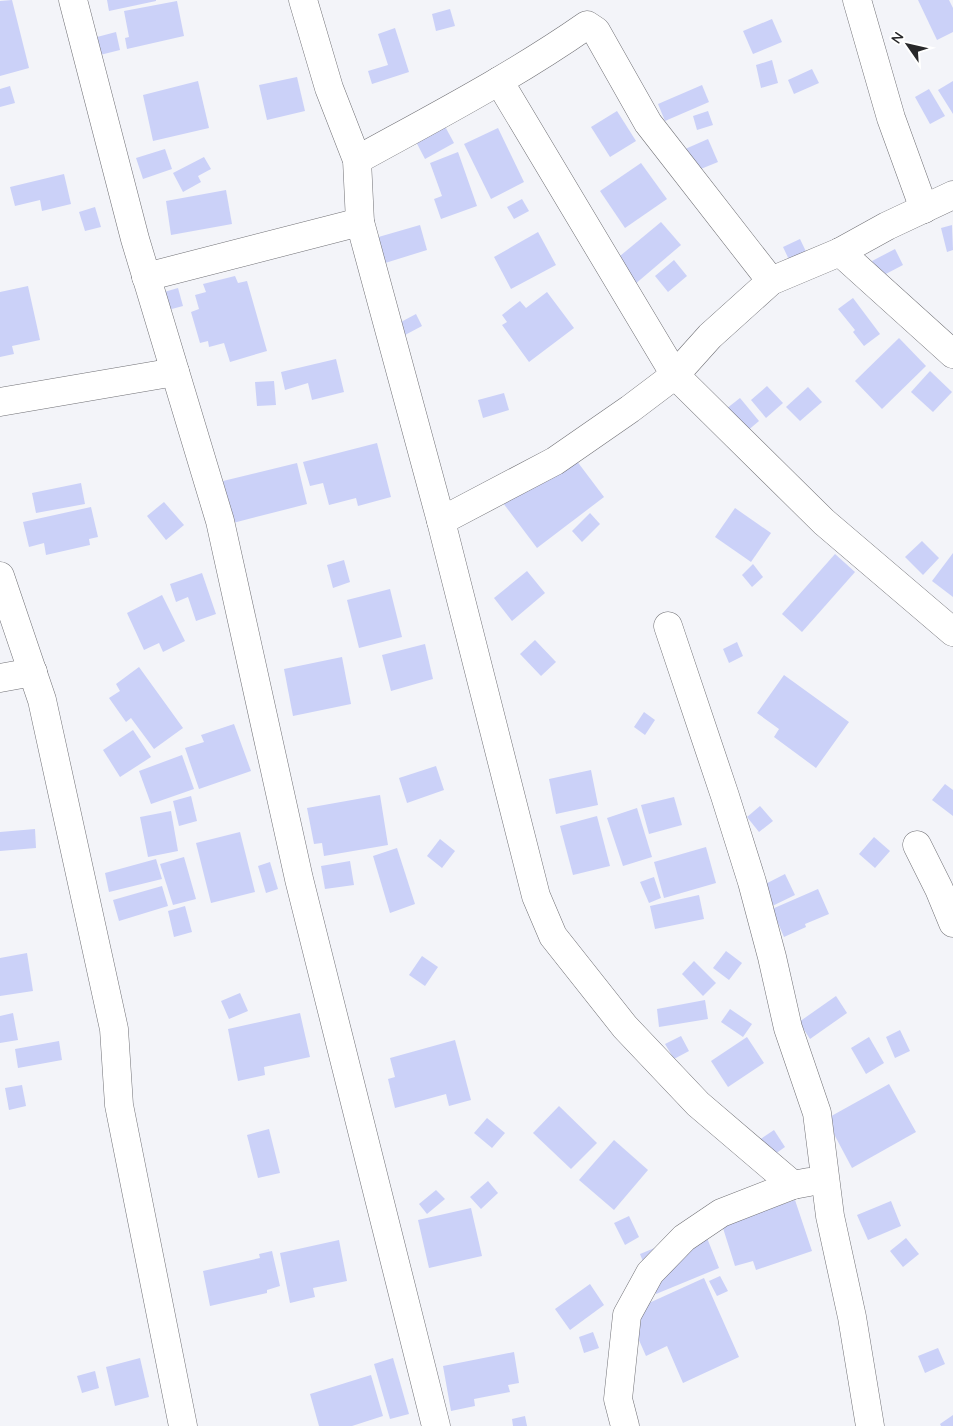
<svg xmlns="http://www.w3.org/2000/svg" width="953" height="1426" viewBox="0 0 953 1426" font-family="Quicksand,sans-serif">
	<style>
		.building { fill: #cbd1f8 }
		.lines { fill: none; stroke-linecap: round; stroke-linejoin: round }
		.street-casing { stroke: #707075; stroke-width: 29 }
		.street { stroke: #fff; stroke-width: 28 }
	</style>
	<rect width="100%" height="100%" fill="#f3f4f9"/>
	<g class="building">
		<polygon points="12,0 29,68 0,76 0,1"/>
		<polygon points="107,0 156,0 156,1 109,11"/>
		<polygon points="918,0 949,0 953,8 953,32 937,40"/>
		<polygon points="177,1 184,36 127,49 125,38 129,37 124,11"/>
		<polygon points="450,9 455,26 436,31 432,14"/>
		<polygon points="772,19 782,42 753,54 743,31"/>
		<polygon points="395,28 409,72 372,84 368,71 388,65 378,34"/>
		<polygon points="116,32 120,50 100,55 97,37"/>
		<polygon points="772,60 778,83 761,88 756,65"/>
		<polygon points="812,69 819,83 794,94 788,80"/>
		<polygon points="297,77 305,111 267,120 259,85"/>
		<polygon points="198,81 209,128 153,141 143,95"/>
		<polygon points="953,81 953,114 938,90"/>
		<polygon points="702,85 709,102 665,121 658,104"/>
		<polygon points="10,86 15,103 0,107 0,89"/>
		<polygon points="929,89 945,116 930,124 915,97"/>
		<polygon points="617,111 636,141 610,157 591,127"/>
		<polygon points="708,111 713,125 697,130 693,116"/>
		<polygon points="441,119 454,143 425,159 412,134"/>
		<polygon points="498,128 524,182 491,199 464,144"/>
		<polygon points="708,139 718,162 686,175 676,153"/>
		<polygon points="165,149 172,169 143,179 136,158"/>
		<polygon points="458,152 477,206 441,219 434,199 442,196 430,163"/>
		<polygon points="204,157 211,169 198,176 201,182 183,192 173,173"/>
		<polygon points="641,163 667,199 625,228 600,191"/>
		<polygon points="64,174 71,204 42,211 40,200 15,206 10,187"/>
		<polygon points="226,190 232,224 171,235 166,201"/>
		<polygon points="522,199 529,211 514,219 507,207"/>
		<polygon points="95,207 101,227 85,231 79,212"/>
		<polygon points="661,222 681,245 634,285 614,261"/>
		<polygon points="420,225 427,250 382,264 375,238"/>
		<polygon points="952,225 953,250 947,252 941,228"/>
		<polygon points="538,232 556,265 511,289 494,257"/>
		<polygon points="800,239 811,262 794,270 783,247"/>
		<polygon points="895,249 903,265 880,277 872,261"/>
		<polygon points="674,260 687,276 668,292 655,276"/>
		<polygon points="235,276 238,283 247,281 267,351 230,362 224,343 209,347 208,341 200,343 191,312 199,309 195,295 206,292 203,284"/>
		<polygon points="28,286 40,340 12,346 14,354 0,357 0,292"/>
		<polygon points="178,288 183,306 168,310 164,292"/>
		<polygon points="547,292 574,328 529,362 502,325 507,322 502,315 520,301 526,308"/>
		<polygon points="853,298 880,334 864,346 853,332 855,330 838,309"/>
		<polygon points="416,314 422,326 405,335 399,323"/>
		<polygon points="899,338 926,366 882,409 855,381"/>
		<polygon points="336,359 344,392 312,400 308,383 285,390 281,372"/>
		<polygon points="930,371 952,392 933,412 911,392"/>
		<polygon points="274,381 276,405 257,406 255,382"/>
		<polygon points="767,386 783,403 766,418 751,400"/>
		<polygon points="808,387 822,402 800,421 786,407"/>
		<polygon points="504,393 509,410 483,418 478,400"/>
		<polygon points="740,398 759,421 746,432 726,409"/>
		<polygon points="377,443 391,497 358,506 356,498 329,505 323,483 310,486 303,462"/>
		<polygon points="567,448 604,497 537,548 500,499"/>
		<polygon points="297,463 307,504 233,523 223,481"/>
		<polygon points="81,483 85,504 36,513 32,493"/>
		<polygon points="164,502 184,525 166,540 147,516"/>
		<polygon points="91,507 98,537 89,539 90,545 46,555 44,543 29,547 23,522"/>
		<polygon points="735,508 771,533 751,562 715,537"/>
		<polygon points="590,513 600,524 582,542 572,531"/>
		<polygon points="922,541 939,558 923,575 905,557"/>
		<polygon points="953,553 953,597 932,581"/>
		<polygon points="835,554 855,572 802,632 782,614"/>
		<polygon points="344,560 350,582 333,588 327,565"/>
		<polygon points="753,564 763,577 752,587 742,575"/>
		<polygon points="527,571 545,593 512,621 494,598"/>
		<polygon points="202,573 216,614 196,621 188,597 176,602 170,584"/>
		<polygon points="390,589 402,637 359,648 347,600"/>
		<polygon points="162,595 185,641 163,652 159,643 144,650 127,613"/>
		<polygon points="535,640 556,662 541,676 520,654"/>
		<polygon points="737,642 743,656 729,663 723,649"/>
		<polygon points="425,644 433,679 391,691 382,655"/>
		<polygon points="342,657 351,704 293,716 284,669"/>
		<polygon points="139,667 183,728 154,749 131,718 126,722 109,698 120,691 116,684"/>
		<polygon points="784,675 849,722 816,768 774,737 779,729 757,713"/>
		<polygon points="644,712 655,720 645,735 634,727"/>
		<polygon points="234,724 251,771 199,789 185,748 204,742 201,735"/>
		<polygon points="133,730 151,757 120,777 103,750"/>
		<polygon points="182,755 194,789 151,804 139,771"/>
		<polygon points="436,766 444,790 407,803 399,778"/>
		<polygon points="591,770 598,805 556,814 549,779"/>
		<polygon points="945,784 953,790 953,816 932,800"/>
		<polygon points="380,795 388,845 324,856 322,843 314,844 307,808"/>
		<polygon points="191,796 197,821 179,826 173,801"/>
		<polygon points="674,797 682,825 649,834 641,805"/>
		<polygon points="760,806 773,821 759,832 747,817"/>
		<polygon points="637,808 652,857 623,866 607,818"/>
		<polygon points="171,811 178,851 148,857 140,817"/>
		<polygon points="597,816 610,866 573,875 560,826"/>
		<polygon points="35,829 36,848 0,851 0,832"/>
		<polygon points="240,832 255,892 211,903 196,843"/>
		<polygon points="874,837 890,851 875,868 859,854"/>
		<polygon points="440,839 455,851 442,868 427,856"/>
		<polygon points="706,847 716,883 664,898 654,862"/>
		<polygon points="397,848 415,904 390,913 373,856"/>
		<polygon points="184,857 196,899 173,905 160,864"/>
		<polygon points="156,859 162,879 109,892 105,873"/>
		<polygon points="350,861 354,885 325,889 321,866"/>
		<polygon points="270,862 278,889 266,893 258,866"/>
		<polygon points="785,874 795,895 760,912 750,892"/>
		<polygon points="654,877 661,898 649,903 640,882"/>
		<polygon points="162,886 168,906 119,921 113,900"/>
		<polygon points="818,889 829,914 805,924 806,927 784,937 772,909"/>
		<polygon points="699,895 704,919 655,929 650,906"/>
		<polygon points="185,906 192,932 174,937 168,911"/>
		<polygon points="726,951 742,963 729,980 713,968"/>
		<polygon points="27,953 33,991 0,996 0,958"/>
		<polygon points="422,956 438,967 425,986 409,975"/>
		<polygon points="694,961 716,983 703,996 682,974"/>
		<polygon points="240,993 248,1011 229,1019 221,1001"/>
		<polygon points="836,996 847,1013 810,1039 799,1022"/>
		<polygon points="705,1000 708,1019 659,1027 657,1009"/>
		<polygon points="730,1009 752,1024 743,1037 721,1022"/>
		<polygon points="13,1013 18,1040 0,1043 0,1016"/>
		<polygon points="300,1013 310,1057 264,1067 265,1075 238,1081 228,1029"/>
		<polygon points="900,1030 910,1051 895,1058 886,1037"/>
		<polygon points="681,1036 689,1051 674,1059 665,1044"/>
		<polygon points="747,1037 764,1063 728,1087 711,1061"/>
		<polygon points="869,1037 884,1063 866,1074 851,1048"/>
		<polygon points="455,1040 471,1100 449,1106 446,1094 395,1108 388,1079 395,1077 390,1058"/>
		<polygon points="59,1041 62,1060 18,1068 15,1049"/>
		<polygon points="889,1084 916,1132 852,1168 826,1119"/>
		<polygon points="22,1085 26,1106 9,1110 5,1088"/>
		<polygon points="559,1106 597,1143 571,1169 533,1133"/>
		<polygon points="487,1118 505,1133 492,1148 474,1133"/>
		<polygon points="269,1129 280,1173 258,1178 247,1135"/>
		<polygon points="774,1130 785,1147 768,1159 756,1142"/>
		<polygon points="614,1140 648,1170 614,1210 579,1180"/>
		<polygon points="488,1181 498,1193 481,1209 470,1197"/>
		<polygon points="436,1190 445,1199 427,1214 419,1204"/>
		<polygon points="795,1200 812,1251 756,1270 753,1261 735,1266 722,1225"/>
		<polygon points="891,1201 901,1226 868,1240 857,1215"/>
		<polygon points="471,1208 482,1256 429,1268 418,1220"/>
		<polygon points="629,1216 639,1237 625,1245 614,1223"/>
		<polygon points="703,1228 719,1268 656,1294 640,1254"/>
		<polygon points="906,1238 919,1254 903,1267 890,1251"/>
		<polygon points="339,1240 347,1281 313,1288 315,1297 290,1303 280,1253"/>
		<polygon points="272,1251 280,1286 267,1290 267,1293 210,1306 203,1271 260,1258 259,1254"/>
		<polygon points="720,1276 728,1291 717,1296 709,1281"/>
		<polygon points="704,1278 739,1357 683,1383 667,1346 646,1356 627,1313"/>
		<polygon points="590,1284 604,1305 570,1330 555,1309"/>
		<polygon points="593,1332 599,1348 584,1353 579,1337"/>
		<polygon points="938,1348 945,1364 925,1373 918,1356"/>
		<polygon points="514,1352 519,1383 508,1385 510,1392 474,1399 475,1406 451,1411 443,1366"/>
		<polygon points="140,1358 149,1397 115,1406 106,1367"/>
		<polygon points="393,1358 409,1414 390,1419 374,1364"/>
		<polygon points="95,1371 99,1388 82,1393 77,1376"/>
		<polygon points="371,1375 383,1416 352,1426 319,1426 310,1394"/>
		<polygon points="953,1415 953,1426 941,1426 940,1424"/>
		<polygon points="525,1416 527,1426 513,1426 512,1419"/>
	</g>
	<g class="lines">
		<g class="street-casing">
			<g id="street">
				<polyline points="73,0 135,239 220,521 299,879 436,1426"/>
				<polyline points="303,0 329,88 357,160 360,222 441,521 536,896 553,936 625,1027 698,1104 793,1185"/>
				<polyline points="857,0 891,118 924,209"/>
				<polyline points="499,81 675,375 824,522 953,632"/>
				<path d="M 357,160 C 435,117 514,76 587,25 L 596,31 L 648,123 L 771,281"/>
				<polyline points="840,252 953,354"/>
				<polyline points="146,277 360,222"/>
				<polyline points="0,402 175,372"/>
				<polyline points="441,521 555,461 630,409 675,375 710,336 771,281 840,252 887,226 953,195"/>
				<polyline points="0,576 42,700 114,1029 119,1105 183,1426"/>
				<polyline points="668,626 725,796 752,882 772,957 788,1028 817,1113 830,1216 852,1317 870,1426"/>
				<polyline points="0,678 33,672"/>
				<polyline points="917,845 939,889 953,923"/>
				<polyline points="625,1426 618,1399 627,1315 650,1273 684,1238 721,1213 793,1185 809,1182"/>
			</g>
		</g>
		<use href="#street" class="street"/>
	</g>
	<g transform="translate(908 45) rotate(304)" stroke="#ffffff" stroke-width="4" paint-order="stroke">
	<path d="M0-4L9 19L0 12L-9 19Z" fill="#28282a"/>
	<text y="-8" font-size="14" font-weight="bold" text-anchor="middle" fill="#28282a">N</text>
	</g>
</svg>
